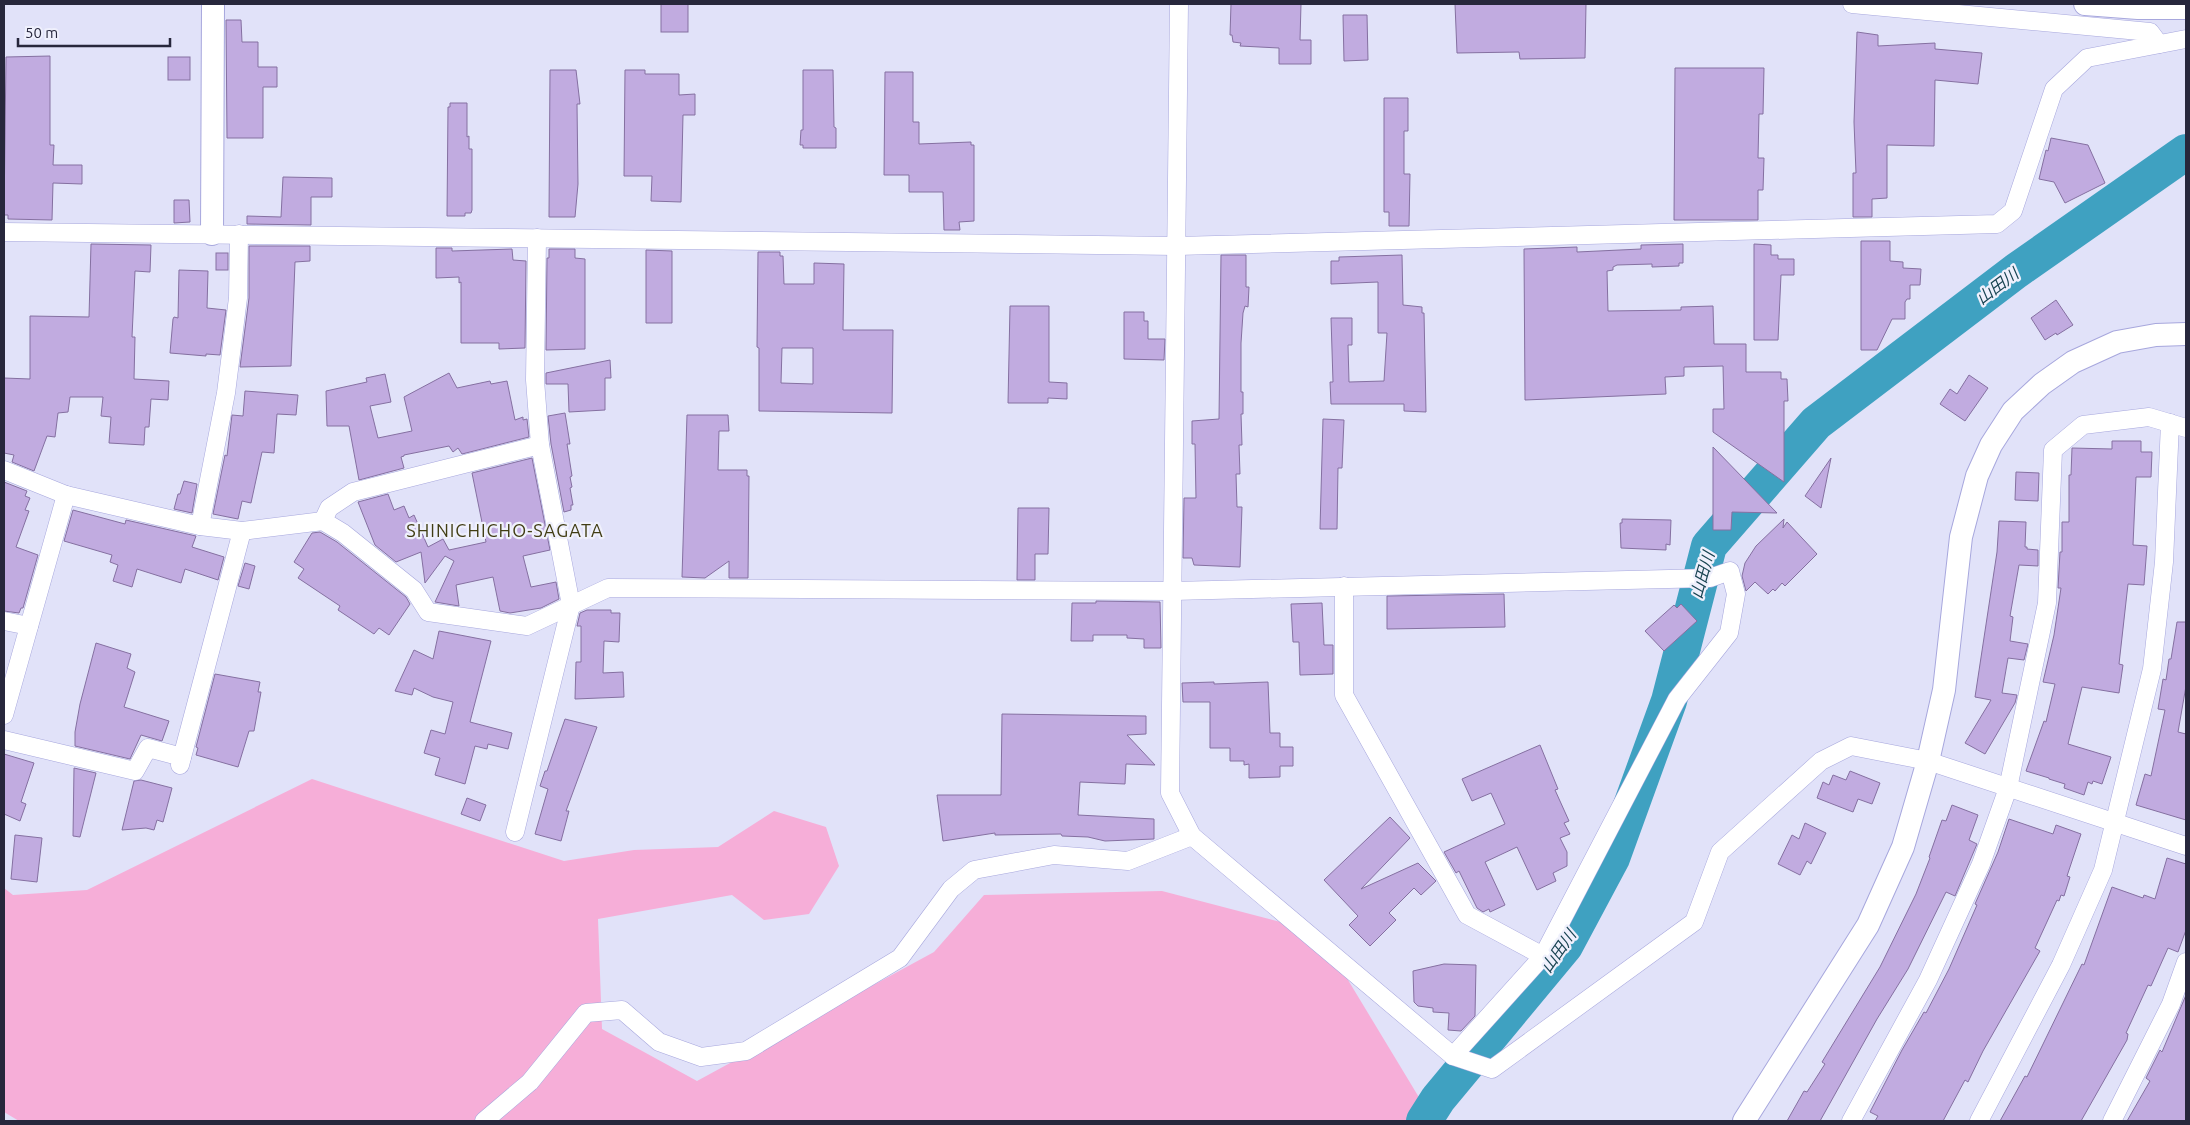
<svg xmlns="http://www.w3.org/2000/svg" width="2190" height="1125" viewBox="0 0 2190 1125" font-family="Ubuntu,'Noto Sans JP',sans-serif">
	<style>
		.green { fill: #f6aed8 }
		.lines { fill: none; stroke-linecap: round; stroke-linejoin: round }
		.river { stroke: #3fa1c1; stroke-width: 36 }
		.building { fill: #c1abe0; stroke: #8570a1; fill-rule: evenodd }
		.minor-casing { stroke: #a7a7dd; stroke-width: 19 }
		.tertiary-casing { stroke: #a7a7dd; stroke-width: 24 }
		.minor { stroke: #fff; stroke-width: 18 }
		.tertiary { stroke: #fff; stroke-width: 22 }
		.labels { text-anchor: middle; stroke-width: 4.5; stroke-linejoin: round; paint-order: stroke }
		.water-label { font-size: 16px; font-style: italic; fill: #194452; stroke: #eff0fc }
		.quarter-label { font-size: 18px; letter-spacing: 1px; fill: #413d14; stroke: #eff0fc }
	</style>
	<rect width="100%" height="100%" fill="#e1e2f9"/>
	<polygon class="green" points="312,779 564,861 634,850 718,847 774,811 826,827 839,866 809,914 764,920 732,895 598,919 602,1029 697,1081 934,952 984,895 1162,891 1319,932 1423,1104 1422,1121 19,1121 4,1112 4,888 13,895 87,890"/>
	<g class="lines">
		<polyline class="river" points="1424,1121 1438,1099 1565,946 1612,858 1669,701 1709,546 1816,423 2016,271 2186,152"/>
	</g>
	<g class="building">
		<rect x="661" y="4" width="27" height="28"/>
		<polygon points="1231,4 1301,4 1300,40 1311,40 1311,64 1279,64 1279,48 1240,46 1241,43 1233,42 1232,35 1230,35"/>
		<polygon points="1455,4 1586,4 1585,58 1520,59 1519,52 1457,53"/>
		<polygon points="1343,15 1367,15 1368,60 1344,61"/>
		<polygon points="226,20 241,20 242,42 258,42 258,67 277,67 277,87 263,87 263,138 227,138"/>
		<polygon points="1857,32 1878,35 1878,46 1935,43 1935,49 1982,53 1978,84 1935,80 1934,146 1887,145 1887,198 1872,199 1872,217 1853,217 1853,173 1856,173 1854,122"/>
		<polygon points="50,56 50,145 54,145 53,165 82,165 82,184 53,183 52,220 8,219 8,215 4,215 6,57"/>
		<rect x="168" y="57" width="22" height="23"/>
		<polygon points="1675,68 1764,68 1763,114 1759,114 1758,158 1764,158 1763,190 1758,190 1758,220 1674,220"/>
		<polygon points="550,70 576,70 580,104 577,104 578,184 575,217 549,217"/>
		<polygon points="625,70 645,70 645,74 679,74 679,95 695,94 695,115 683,115 681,202 651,201 652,176 624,176"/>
		<polygon points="803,70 833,70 834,127 836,128 836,148 803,148 803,145 800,145 801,130 803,130"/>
		<polygon points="885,72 913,72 913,122 919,122 919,144 971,142 971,145 974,145 974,221 959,222 960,230 944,230 943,192 909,192 909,175 884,175"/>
		<polygon points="1384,98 1408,98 1408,131 1404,131 1404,174 1410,174 1409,226 1389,226 1389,212 1384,212"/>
		<polygon points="450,103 467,103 467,137 469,136 469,149 472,149 472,210 471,213 465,213 465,216 447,216 448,107 450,107"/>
		<polygon points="2051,138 2088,145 2105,183 2065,203 2054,182 2039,179 2046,150 2048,151"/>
		<polygon points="283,177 332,178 332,197 311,197 311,225 247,224 247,216 281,217"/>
		<polygon points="174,200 189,200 190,222 174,223"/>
		<polygon points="1861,241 1890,241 1890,261 1903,262 1903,268 1921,269 1920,285 1910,285 1910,299 1907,299 1905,302 1905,319 1892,319 1877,350 1861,350"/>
		<polygon points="91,244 151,245 150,272 135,271 132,337 135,337 134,379 169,381 168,400 151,399 149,427 145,427 144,445 109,443 111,417 101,416 103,397 70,397 68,412 58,413 55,437 47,436 34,471 12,462 14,455 4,453 4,378 30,379 30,316 89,317"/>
		<polygon points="1683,244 1683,263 1679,263 1679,266 1652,267 1652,264 1617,265 1613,267 1613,270 1607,271 1608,311 1681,310 1681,307 1713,306 1714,344 1746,344 1746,372 1781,372 1781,379 1787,379 1788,401 1784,401 1784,482 1713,432 1713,409 1724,409 1723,366 1684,367 1684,376 1665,377 1666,394 1525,400 1524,249 1577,247 1577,252 1641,249 1641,245"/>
		<polygon points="1754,244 1771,245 1771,255 1778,255 1778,259 1794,259 1794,275 1781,275 1778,340 1754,340"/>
		<polygon points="249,246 310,246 310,261 295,262 291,366 240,367 249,298"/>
		<polygon points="436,248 452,248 452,251 512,249 513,260 526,261 525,348 499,349 499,343 461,343 461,282 459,283 459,277 436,278"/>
		<polygon points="549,249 575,249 575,258 585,259 585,349 546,350 547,258 549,258"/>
		<polygon points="646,250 672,251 672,323 646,323"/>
		<path d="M 758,252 L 780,252 L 780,256 L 783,256 L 784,284 L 814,284 L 814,263 L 844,264 L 843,330 L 893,330 L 892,413 L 759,411 L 759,348 L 757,347 ZM 782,348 L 813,348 L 813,384 L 781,383 Z"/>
		<rect x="216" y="253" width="12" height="17"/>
		<polygon points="1221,255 1246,255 1246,287 1249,287 1248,307 1245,306 1243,313 1241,343 1241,392 1243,392 1243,414 1241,414 1242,445 1239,445 1240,474 1236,474 1237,507 1242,507 1240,567 1194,565 1192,558 1183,558 1184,498 1196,498 1195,444 1192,444 1192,421 1219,419"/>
		<polygon points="1402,255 1403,305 1422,307 1422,313 1424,313 1426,412 1404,411 1404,404 1331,404 1330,382 1333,382 1331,318 1352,318 1352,345 1348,345 1349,382 1384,381 1387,333 1378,333 1378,282 1331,284 1331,261 1339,261 1339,257"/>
		<polygon points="179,270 208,271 207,308 226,310 220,355 206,354 206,356 170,353 173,319 174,317 178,318"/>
		<polygon points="2056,300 2073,325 2057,335 2056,333 2045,340 2031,318"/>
		<polygon points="1010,306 1049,306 1049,382 1067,383 1067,399 1048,398 1048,403 1008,403"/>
		<polygon points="1124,312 1144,312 1144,321 1148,321 1148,339 1165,339 1164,360 1124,359"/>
		<polygon points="610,360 611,378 605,378 605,410 569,412 568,384 546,384 546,373"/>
		<polygon points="449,373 457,388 490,381 491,384 507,381 515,420 523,417 523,420 527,419 529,437 462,454 458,448 453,452 449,446 404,455 404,456 401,457 404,468 359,480 349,426 327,426 326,391 367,382 366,378 385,374 391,402 370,406 378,438 412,431 404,397"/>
		<polygon points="1969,375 1988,388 1965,421 1940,404 1950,389 1957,394"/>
		<polygon points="245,391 298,395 296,415 277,414 274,453 262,452 251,503 242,501 238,519 213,514 225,455 227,456 232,415 243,416"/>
		<polygon points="565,413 570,444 567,444 572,476 570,477 572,487 570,488 573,505 571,505 571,510 564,512 551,444 548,416"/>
		<polygon points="687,415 728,415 729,431 719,431 718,470 747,470 747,476 749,476 748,578 729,578 729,561 705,578 682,577"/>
		<polygon points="1323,419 1344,420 1342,468 1338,468 1337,529 1320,529"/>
		<polygon points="2112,441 2141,441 2141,452 2152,452 2151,477 2136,477 2133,545 2147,546 2144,585 2128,584 2119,664 2123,665 2119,693 2082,687 2068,744 2111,757 2102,784 2093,781 2092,784 2088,782 2084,795 2064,788 2065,784 2049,779 2049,778 2026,771 2044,721 2046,722 2055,684 2043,682 2054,635 2061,588 2058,588 2060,552 2062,552 2062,522 2069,522 2069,475 2071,475 2072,448 2112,449"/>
		<polygon points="1713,447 1777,513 1732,512 1731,530 1713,530"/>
		<polygon points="532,458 550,550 523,556 531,587 556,582 559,599 541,608 510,613 500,611 493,577 456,585 459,606 435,602 454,561 445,556 425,583 421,552 396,562 375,545 358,502 388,494 394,510 404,506 409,518 414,515 428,547 443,539 449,550 486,542 472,473"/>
		<polygon points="1831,458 1821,508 1805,496"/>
		<polygon points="2016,472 2039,473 2038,501 2015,500"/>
		<polygon points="184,481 197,484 192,513 174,509 178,494 180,494"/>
		<polygon points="4,482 27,491 25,496 30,498 25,510 29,511 16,547 38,555 23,608 21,608 19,613 4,611"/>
		<polygon points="1018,508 1049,508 1048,554 1035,554 1035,580 1017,580"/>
		<polygon points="73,510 125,524 126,520 196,536 192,547 224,557 218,580 185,569 181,583 137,569 132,587 113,581 118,565 110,562 112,555 64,541"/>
		<polygon points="1622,519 1671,520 1670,545 1666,544 1666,550 1621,548 1620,523 1622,523"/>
		<polygon points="1784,519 1783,528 1787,522 1817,554 1785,586 1782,583 1775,591 1773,589 1768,594 1755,582 1746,591 1742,576 1745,563 1756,546"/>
		<polygon points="1999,521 2026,522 2025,547 2027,547 2027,549 2038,550 2038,566 2019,565 2010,616 2013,617 2010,641 2028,644 2024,660 2008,658 2002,693 2017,695 2015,703 1985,754 1965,743 1991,700 1975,697 1997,552"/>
		<polygon points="320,532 337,542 406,597 410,604 389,635 379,628 374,634 338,610 340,606 298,578 304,569 294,562 312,533"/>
		<polygon points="245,563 255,566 249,589 238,586"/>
		<polygon points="1504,594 1505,627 1387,629 1387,596"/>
		<polygon points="1096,601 1160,602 1161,648 1144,648 1144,639 1127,638 1127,635 1093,635 1093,641 1071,641 1072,603 1096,603"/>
		<polygon points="1322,603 1324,645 1333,645 1333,674 1300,675 1299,642 1293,642 1291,604"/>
		<polygon points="1681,604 1697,621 1664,651 1645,631 1674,605 1677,608"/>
		<polygon points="587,610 611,610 611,613 620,613 619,642 604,641 603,673 623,672 624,697 575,699 576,662 581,662 581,626 577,626 580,613"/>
		<polygon points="2177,622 2186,622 2186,686 2178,732 2186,734 2186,820 2136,805 2145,774 2151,776 2165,710 2158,709 2163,679 2166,680 2169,659 2171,659"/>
		<polygon points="439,631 491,641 470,722 512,733 508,749 488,744 487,749 475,746 465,784 435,775 440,758 424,753 431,730 445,734 453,702 433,697 414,688 412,695 395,691 414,650 433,659"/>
		<polygon points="96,643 131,654 127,668 135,672 124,707 169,721 162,741 141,735 130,759 75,746 75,732 80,704"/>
		<polygon points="215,674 260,682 258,692 261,692 254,731 249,731 238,767 196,755 198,748 196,747"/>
		<polygon points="1214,682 1214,684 1268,682 1270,733 1280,733 1280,747 1293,747 1293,766 1280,766 1280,777 1249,778 1249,764 1244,765 1244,761 1230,761 1230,748 1210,748 1210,702 1183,702 1182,683"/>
		<polygon points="1002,714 1146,716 1146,734 1127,735 1155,765 1126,764 1125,784 1080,782 1078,815 1154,819 1154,839 1105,841 1088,837 1062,836 1061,834 995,835 995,833 943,841 937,795 1001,795"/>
		<polygon points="565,719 597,727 566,811 569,811 561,841 535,834 548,789 540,786 545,771 547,771"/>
		<polygon points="1540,745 1558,789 1555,790 1569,821 1564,823 1570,834 1560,838 1567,852 1567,866 1553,873 1556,881 1537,890 1517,847 1485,862 1505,905 1490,912 1489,909 1483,912 1477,908 1459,871 1456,873 1444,852 1505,824 1491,793 1472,801 1462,779"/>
		<polygon points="4,754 34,763 21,802 26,804 20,821 4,814"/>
		<polygon points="74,768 96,773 80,837 73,836"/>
		<polygon points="1850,771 1880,783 1872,804 1858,799 1853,812 1817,798 1823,782 1829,785 1833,775 1846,780"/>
		<polygon points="141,780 172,788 163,822 157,820 154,830 146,828 122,830 134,781"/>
		<polygon points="467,798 486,805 480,821 461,814"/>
		<polygon points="1952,805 1978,815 1969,840 1977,844 1955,896 1946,892 1908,969 1877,1019 1820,1121 1787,1121 1804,1091 1807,1092 1825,1064 1822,1062 1880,967 1916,894 1930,858 1929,857 1942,820 1946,821"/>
		<polygon points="1390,817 1410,838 1361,889 1418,863 1436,881 1421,895 1414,888 1389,913 1396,920 1370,946 1349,925 1358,916 1324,880"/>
		<polygon points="2009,819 2053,834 2056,825 2081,834 2067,876 2070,877 2064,896 2061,895 2059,901 2057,900 2035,948 2040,951 1983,1051 1968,1082 1965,1080 1943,1121 1875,1121 1878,1116 1870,1112 1902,1050 1924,1012 1926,1013 1949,969 1977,905 1975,904 1998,852"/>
		<polygon points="1805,823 1826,833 1811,864 1807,861 1800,875 1778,864 1792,835 1799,839"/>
		<polygon points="15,835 42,838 37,882 11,879"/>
		<polygon points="2167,858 2186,864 2186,930 2178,952 2168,948 2151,986 2148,985 2126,1033 2128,1034 2127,1040 2081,1121 2000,1121 2025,1076 2027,1077 2082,964 2084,965 2112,887 2143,898 2144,895 2155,899"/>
		<polygon points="1444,964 1476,965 1475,1016 1461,1031 1448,1030 1449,1013 1433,1012 1433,1008 1418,1006 1414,1002 1413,971"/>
		<polygon points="2186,995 2186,1121 2127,1121 2150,1081 2146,1078 2160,1050 2162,1052"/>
	</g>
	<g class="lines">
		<g class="minor-casing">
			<g id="minor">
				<polyline points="1179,4 1170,793 1192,836 1453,1056 1492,1069 1694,922 1720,852 1821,761 1851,746 1928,761 2186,846"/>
				<polyline points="1852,4 2150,32 2159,44"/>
				<polyline points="4,232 1177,246 1997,224 2013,211 2054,89 2087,58 2186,39"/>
				<polyline points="4,470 66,495 200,526 242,531 323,521 343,533 414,590 428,612 527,626 608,588 1173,591 1710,578 1730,571 1736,594 1729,633 1677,699 1543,956 1453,1056"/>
				<polyline points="323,521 329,508 353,492 540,445"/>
				<polyline points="200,526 226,393 238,298 239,234"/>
				<polyline points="1344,586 1344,695 1467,915 1543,956"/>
				<polyline points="4,621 29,626"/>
				<polyline points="4,715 66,495"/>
				<polyline points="4,740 135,771 148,748 182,757"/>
				<polyline points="180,765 242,531"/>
				<polyline points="515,832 571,605 540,445 535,380 537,238"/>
				<polyline points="484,1121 530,1082 586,1013 622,1010 659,1042 701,1057 746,1051 900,958 951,889 974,870 1054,855 1128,861 1192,836"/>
				<polyline points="1851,1121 1928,980 1981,864 2008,788 2047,603 2053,450 2083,425 2149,417 2186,428"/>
				<polyline points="1979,1121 2061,965 2103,870 2152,669 2164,562 2170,423"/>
				<polyline points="2112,1121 2171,1004 2186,962"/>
			</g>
		</g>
		<g class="tertiary-casing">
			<g id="tertiary">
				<polyline points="2085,4 2138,8 2186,8"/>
				<polyline points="212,234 213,4"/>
				<polyline points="1744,1121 1868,925 1903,847 1928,761 1944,690 1961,537 1977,476 1991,445 2013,411 2042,384 2073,362 2117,342 2156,335 2186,334"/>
			</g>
		</g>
		<use href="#minor" class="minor"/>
		<use href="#tertiary" class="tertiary"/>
	</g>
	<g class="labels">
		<g class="water-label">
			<text transform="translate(1997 286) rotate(-37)" y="6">山田川</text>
			<text transform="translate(1702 575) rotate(-74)" y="6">山田川</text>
			<text transform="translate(1558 951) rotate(-55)" y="6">山田川</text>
		</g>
		<g class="quarter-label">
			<text x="505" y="537">SHINICHICHO-SAGATA</text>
		</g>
	</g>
	<rect width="2190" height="1125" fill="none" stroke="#27273c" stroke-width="10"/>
	<path d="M18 38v8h152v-8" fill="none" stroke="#27273c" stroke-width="2.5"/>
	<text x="25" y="38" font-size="15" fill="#27273c" stroke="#eff0fc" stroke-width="4" paint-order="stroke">50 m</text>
</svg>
